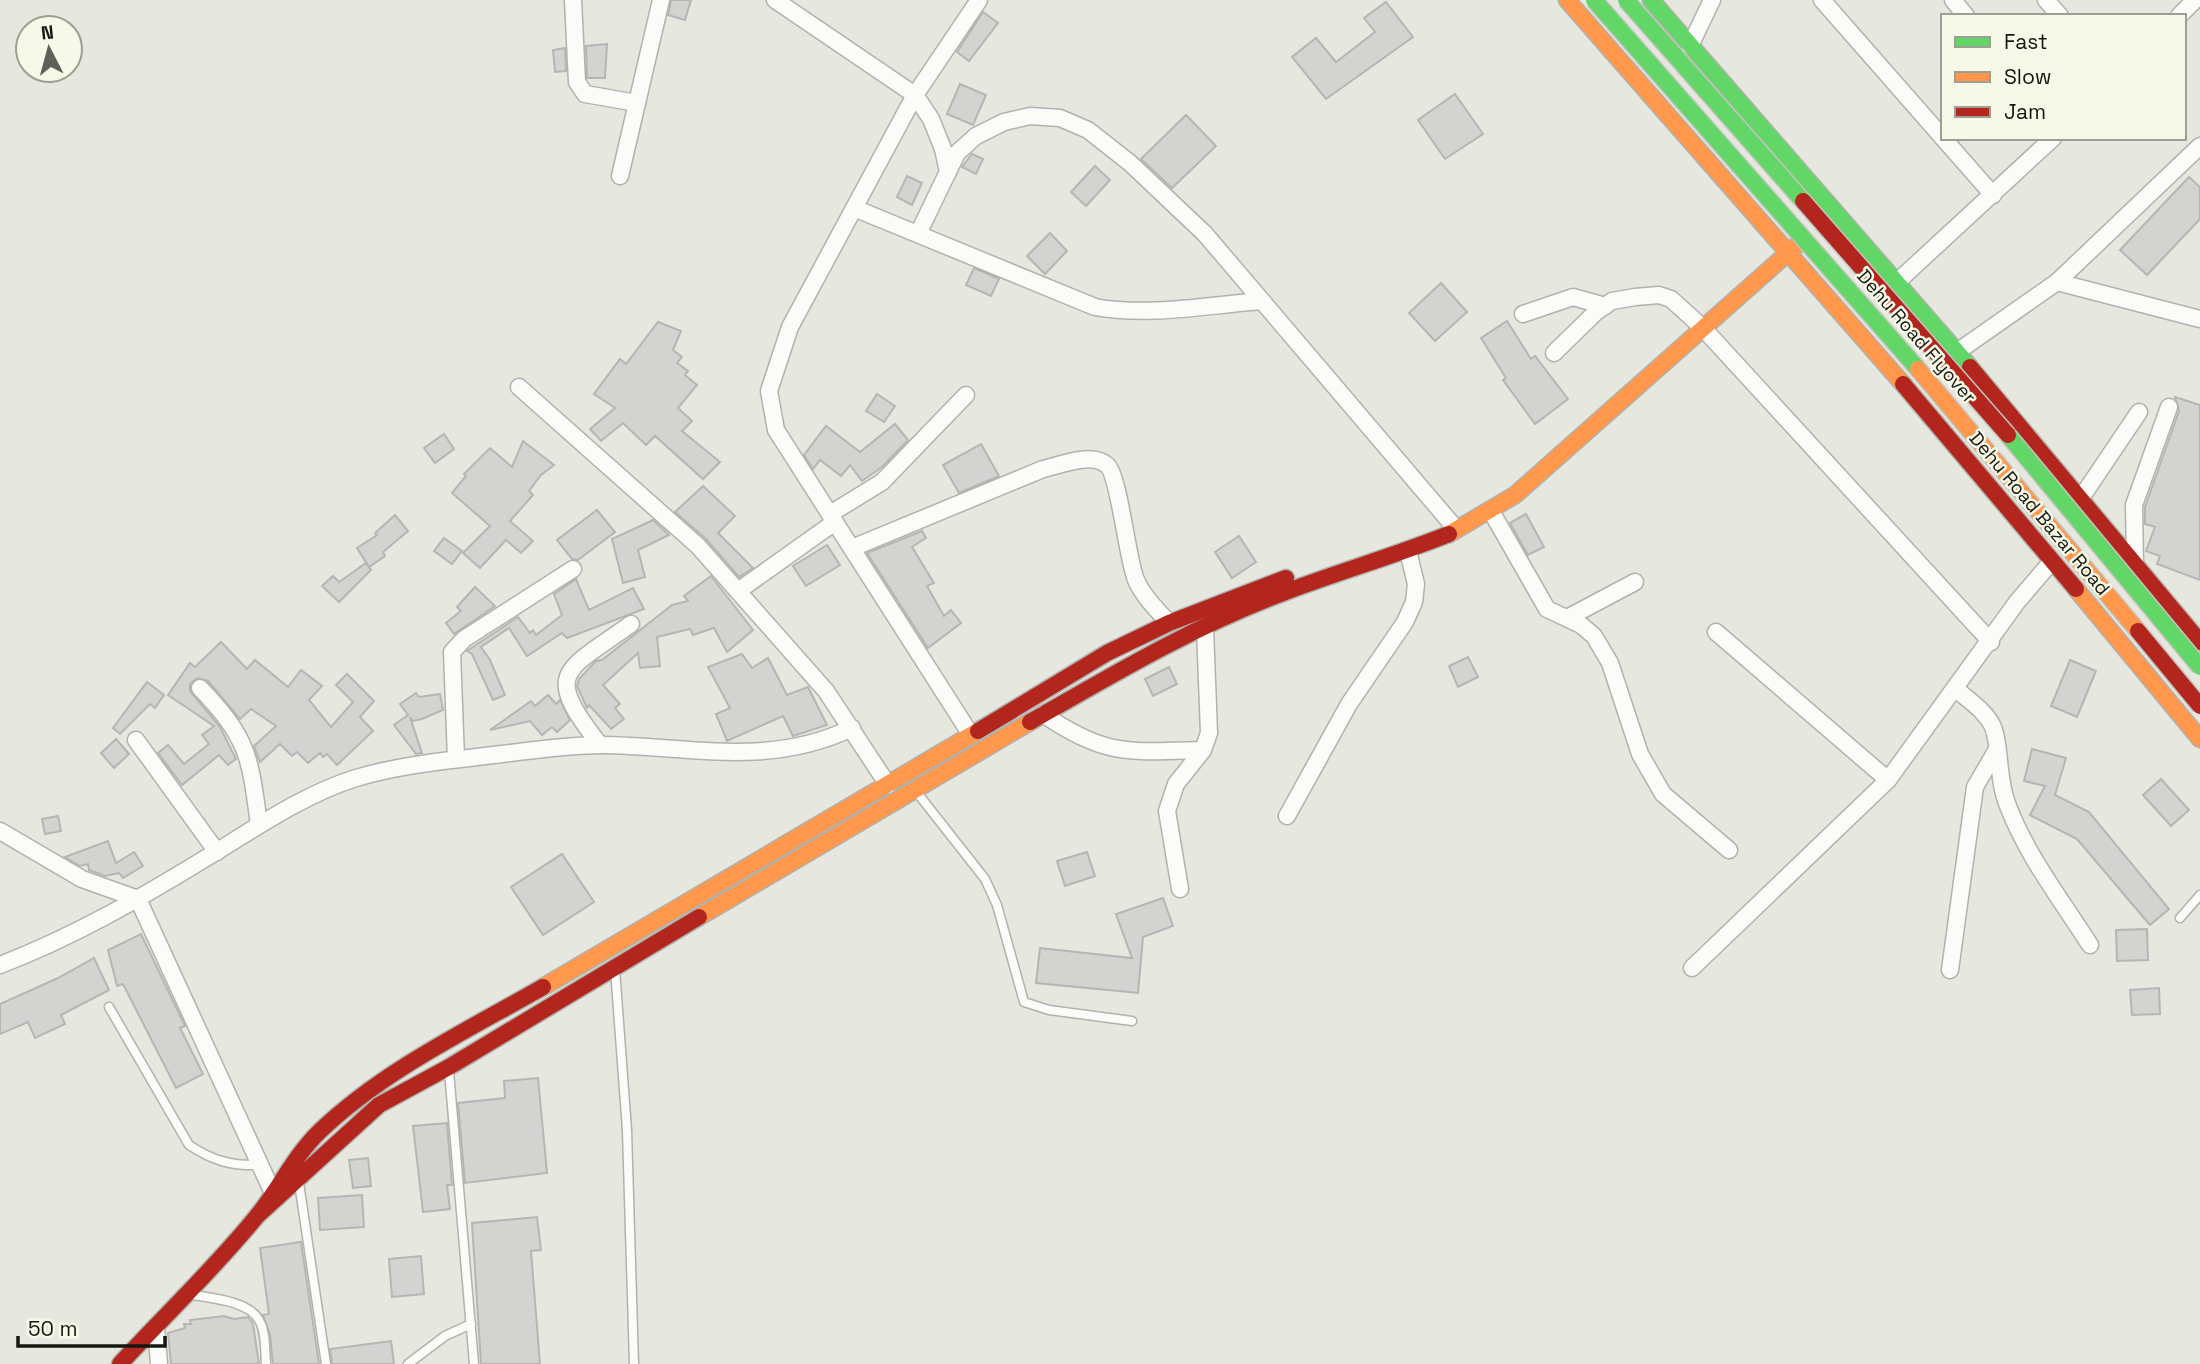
<svg xmlns="http://www.w3.org/2000/svg" width="2200" height="1364" viewBox="0 0 2200 1364" font-family="'Space Grotesk',sans-serif">
	<style>
		.building { fill: #d3d3d1; stroke: #b6b5b4; stroke-width: 2 }
		.lines { fill: none; stroke-linecap: round; stroke-linejoin: round }
		.lane-casing { stroke: #b0b2ab; stroke-width: 11 }
		.street-casing { stroke: #b0b2ab; stroke-width: 19 }
		.fast-casing { stroke: #b0b2ab; stroke-width: 19 }
		.slow-casing { stroke: #b0b2ab; stroke-width: 19 }
		.jam-casing { stroke: #b0b2ab; stroke-width: 19 }
		.lane { stroke: #fbfcfa; stroke-width: 8 }
		.street { stroke: #fbfcfa; stroke-width: 16 }
		.fast { stroke: #63d668; stroke-width: 16 }
		.slow { stroke: #ff974d; stroke-width: 16 }
		.jam { stroke: #b3261e; stroke-width: 16 }
		.fast-bridge-casing { stroke: #c3c4c0; stroke-width: 19; stroke-linecap: butt }
		.slow-bridge-casing { stroke: #c3c4c0; stroke-width: 19; stroke-linecap: butt }
		.jam-bridge-casing { stroke: #c3c4c0; stroke-width: 19; stroke-linecap: butt }
		.fast-bridge { stroke: #63d668; stroke-width: 16 }
		.slow-bridge { stroke: #ff974d; stroke-width: 16 }
		.jam-bridge { stroke: #b3261e; stroke-width: 16 }
		.labels { text-anchor: middle; stroke-width: 5; stroke-linejoin: round; paint-order: stroke }
		.street-label { font-size: 19px; fill: #161711; stroke: #f7f9e8 }
	</style>
	<rect width="100%" height="100%" fill="#e6e8df"/>
	<g class="building">
		<polygon points="671,0 691,0 685,20 668,15"/>
		<polygon points="1386,2 1413,37 1326,99 1292,57 1316,38 1336,62 1375,32 1364,18"/>
		<polygon points="983,12 998,23 969,61 957,52"/>
		<polygon points="607,44 605,78 587,78 586,46"/>
		<polygon points="565,48 566,71 555,72 553,50"/>
		<polygon points="960,84 986,95 973,125 947,114"/>
		<polygon points="1455,94 1483,134 1445,159 1418,120"/>
		<polygon points="1186,115 1216,146 1172,188 1141,159"/>
		<polygon points="972,154 983,159 976,174 962,167"/>
		<polygon points="1095,166 1110,180 1086,206 1071,192"/>
		<polygon points="907,176 922,183 912,205 897,197"/>
		<polygon points="2189,177 2200,187 2200,219 2147,275 2120,250"/>
		<polygon points="1050,233 1067,251 1045,274 1027,256"/>
		<polygon points="974,268 999,279 991,296 966,285"/>
		<polygon points="1441,283 1467,312 1435,341 1409,313"/>
		<polygon points="1507,321 1531,359 1535,356 1568,399 1535,424 1503,380 1506,378 1481,338"/>
		<polygon points="658,322 681,331 673,350 682,357 677,363 688,371 685,375 697,385 678,408 692,421 682,431 720,462 703,479 655,436 646,445 623,423 601,441 590,429 615,408 594,394 620,359 626,364"/>
		<polygon points="877,394 895,406 884,422 866,411"/>
		<polygon points="2175,397 2200,405 2200,580 2157,564 2160,556 2146,551 2155,527 2145,524 2145,507 2179,411"/>
		<polygon points="895,424 908,440 882,467 862,481 850,465 841,476 820,460 813,469 804,455 826,426 860,452"/>
		<polygon points="444,434 454,449 435,463 424,448"/>
		<polygon points="523,441 554,465 541,475 529,491 533,495 510,521 533,541 521,553 506,540 480,568 463,553 490,526 452,493 466,476 464,474 490,448 512,467"/>
		<polygon points="981,444 999,476 959,493 943,465"/>
		<polygon points="703,486 735,516 718,533 753,568 739,577 706,539 675,512"/>
		<polygon points="597,510 615,532 578,560 572,559 557,540"/>
		<polygon points="1526,514 1544,547 1528,555 1510,523"/>
		<polygon points="395,515 408,531 383,552 385,556 369,567 357,548 377,535 375,533"/>
		<polygon points="653,520 669,535 638,550 645,577 623,583 612,539"/>
		<polygon points="922,531 926,538 912,547 934,583 927,586 944,616 951,610 961,623 928,648 867,553"/>
		<polygon points="1239,536 1256,562 1232,578 1215,552"/>
		<polygon points="444,538 462,551 452,564 434,551"/>
		<polygon points="827,545 840,565 806,586 793,566"/>
		<polygon points="366,563 371,570 339,602 322,586 333,576 339,582"/>
		<polygon points="711,576 753,630 727,652 714,628 693,635 690,629 657,637 660,666 640,668 638,653 603,685 620,704 615,708 624,719 611,729 589,705 587,708 577,686 579,679 596,661 602,660 672,605 688,601 684,596"/>
		<polygon points="576,579 589,610 633,588 644,609 567,638 562,633 527,656 509,628 481,647 490,660 505,695 493,700 472,654 467,651 518,617 530,633 533,630 536,635 562,615 554,594"/>
		<polygon points="475,587 495,606 454,634 446,623 461,611 457,607"/>
		<polygon points="221,642 247,669 255,660 288,687 301,670 322,686 309,700 331,727 353,702 336,685 347,674 374,701 360,717 373,731 337,765 327,754 323,757 320,753 308,763 297,752 292,756 280,744 260,762 254,746 276,726 251,709 240,719 208,681 197,678 190,684 190,691 220,727 236,759 228,765 219,755 182,785 158,753 168,745 184,764 209,744 202,735 214,726 168,695 190,663 195,667"/>
		<polygon points="742,654 752,668 768,658 787,695 808,687 827,725 793,736 783,716 727,741 716,714 730,708 708,667"/>
		<polygon points="1468,657 1478,677 1458,687 1449,666"/>
		<polygon points="2070,660 2096,671 2077,717 2051,706"/>
		<polygon points="1169,667 1177,684 1153,696 1145,679"/>
		<polygon points="147,682 164,695 155,708 150,704 120,734 113,728"/>
		<polygon points="416,693 419,697 440,694 443,710 422,719 413,721 410,717 422,753 416,754 394,725 408,715 400,704"/>
		<polygon points="548,695 556,704 560,700 570,720 557,732 552,727 542,735 530,721 490,730 531,701 535,706"/>
		<polygon points="116,739 129,754 114,768 101,753"/>
		<polygon points="2032,749 2066,758 2055,795 2089,812 2169,909 2150,925 2077,839 2030,815 2045,786 2024,781"/>
		<polygon points="2161,779 2189,810 2171,826 2143,795"/>
		<polygon points="58,816 61,831 45,834 42,819"/>
		<polygon points="108,841 116,863 134,852 143,866 123,878 119,873 105,876 89,870 88,864 80,866 65,857"/>
		<polygon points="1087,852 1095,876 1065,886 1057,861"/>
		<polygon points="562,854 594,902 543,935 511,887"/>
		<polygon points="1163,898 1173,926 1143,937 1138,993 1036,983 1040,948 1132,958 1116,914"/>
		<polygon points="2147,929 2148,960 2117,961 2116,930"/>
		<polygon points="141,934 185,1026 180,1028 203,1074 176,1088 123,984 117,986 108,950"/>
		<polygon points="94,958 109,990 61,1015 65,1024 35,1038 28,1022 0,1034 0,1004 58,978"/>
		<polygon points="2159,988 2160,1014 2132,1015 2130,990"/>
		<polygon points="538,1078 547,1173 465,1183 458,1103 505,1098 504,1081"/>
		<polygon points="447,1123 452,1185 447,1185 450,1209 423,1212 413,1126"/>
		<polygon points="368,1158 371,1186 353,1188 349,1160"/>
		<polygon points="362,1195 364,1227 320,1230 318,1198"/>
		<polygon points="537,1217 541,1250 531,1251 540,1364 481,1364 472,1223"/>
		<polygon points="301,1242 319,1364 273,1364 270,1335 263,1315 269,1314 260,1248"/>
		<polygon points="421,1256 424,1294 392,1297 389,1259"/>
		<polygon points="224,1316 234,1319 248,1317 253,1324 259,1364 171,1364 168,1333 185,1328 184,1324 191,1324 190,1320"/>
		<polygon points="391,1341 394,1364 332,1364 330,1349"/>
	</g>
	<g class="lines">
		<g class="lane-casing">
			<g id="lane">
				<polyline points="915,790 985,879 997,905 1024,1002 1049,1010 1132,1021"/>
				<polyline points="2180,918 2200,895"/>
				<polyline points="615,969 627,1130 634,1364"/>
				<path d="M 109,1007 L 189,1145 C 213,1161 232,1166 260,1165"/>
				<polyline points="449,1071 474,1364"/>
				<polyline points="299,1183 326,1364"/>
				<path d="M 187,1294 C 208,1298 248,1300 259,1320 C 266,1332 265,1351 266,1364"/>
				<polyline points="408,1364 445,1336 471,1324"/>
			</g>
		</g>
		<g class="street-casing">
			<g id="street">
				<polyline points="573,0 577,82 585,94 637,103"/>
				<polyline points="775,0 915,95 931,119 943,149 948,172"/>
				<polyline points="1822,0 1943,138"/>
				<polyline points="1953,0 1966,16"/>
				<polyline points="2046,0 2060,16"/>
				<polyline points="2179,16 2195,0"/>
				<polyline points="1690,46 1712,0"/>
				<polyline points="1943,138 1993,195"/>
				<polyline points="620,176 661,0"/>
				<path d="M 854,208 L 1095,307 C 1149,317 1208,305 1262,301"/>
				<polyline points="918,234 957,153 976,136 1004,122 1030,116 1060,118 1088,130 1130,163 1205,234 1451,523"/>
				<polyline points="1897,282 2053,138"/>
				<polyline points="2057,282 2200,319"/>
				<polyline points="1523,314 1573,297 1605,306"/>
				<polyline points="1957,352 2057,282 2200,146"/>
				<polyline points="1554,353 1596,312 1612,301 1635,297 1659,295 1671,299 1703,328 1991,642"/>
				<polyline points="519,387 698,546 826,691 888,785"/>
				<polyline points="2081,498 2139,412"/>
				<polyline points="1491,511 1547,609 1581,625 1594,636 1610,663 1640,754 1663,794 1729,850"/>
				<polyline points="830,514 882,482 966,395"/>
				<path d="M 852,548 L 1043,469 C 1060,465 1091,452 1107,465 C 1119,475 1127,558 1136,580 C 1143,596 1157,610 1169,623"/>
				<polyline points="2135,564 2134,505 2169,407"/>
				<polyline points="738,591 835,522"/>
				<polyline points="1567,618 1635,582"/>
				<polyline points="1716,632 1888,780"/>
				<path d="M 200,688 C 249,739 250,757 259,825"/>
				<path d="M 1956,689 C 1968,700 1986,711 1993,727 C 2001,747 1997,780 2008,806 C 2027,856 2062,901 2090,945"/>
				<path d="M 1043,714 C 1105,757 1130,752 1203,750"/>
				<polyline points="971,735 776,430 769,391 790,327 915,95 979,0"/>
				<polyline points="136,740 217,852"/>
				<path d="M 600,745 C 542,671 564,672 631,624"/>
				<polyline points="456,759 452,652 464,639 573,569"/>
				<polyline points="1287,816 1349,704 1405,622 1414,602 1416,584 1408,551"/>
				<polyline points="0,831 82,879 138,899 273,1193"/>
				<polyline points="1180,889 1167,811 1176,784 1203,750 1209,733 1205,628"/>
				<path d="M 0,965 C 73,937 139,899 206,858 C 254,829 302,795 356,778 C 403,764 453,760 502,754 C 535,750 569,745 602,745 C 690,746 768,768 852,728"/>
				<polyline points="1692,968 1888,780 2017,602 2052,561"/>
				<polyline points="1950,970 1975,787 1996,751"/>
				<polyline points="156,1327 159,1364"/>
			</g>
		</g>
		<g class="fast-casing">
			<polyline id="fast" points="1651,0 1970,367"/>
		</g>
		<g class="slow-casing">
			<g id="slow">
				<polyline points="1567,0 1903,384"/>
				<polyline points="1449,534 1515,495 1798,244"/>
				<polyline points="2076,589 2200,739"/>
				<polyline points="699,917 1030,722"/>
				<polyline points="543,987 978,731"/>
			</g>
		</g>
		<g class="jam-casing">
			<g id="jam">
				<polyline points="1970,367 2200,642"/>
				<polyline points="1903,384 2076,589"/>
				<path d="M 1030,722 C 1112,675 1194,626 1283,593 C 1338,572 1394,556 1449,534"/>
				<polyline points="978,731 1107,653 1169,623 1286,578"/>
				<polyline points="258,1215 379,1105 449,1067 699,917"/>
				<path d="M 120,1364 C 165,1315 215,1268 257,1216 C 280,1188 294,1156 320,1131 C 384,1070 468,1030 543,987"/>
			</g>
		</g>
		<use href="#lane" class="lane"/>
		<use href="#street" class="street"/>
		<use href="#fast" class="fast"/>
		<use href="#slow" class="slow"/>
		<use href="#jam" class="jam"/>
		<g class="fast-bridge-casing">
			<g id="fast-bridge">
				<polyline points="1594,0 1918,369"/>
				<polyline points="1626,0 1803,201"/>
				<polyline points="2008,435 2200,667"/>
			</g>
		</g>
		<g class="slow-bridge-casing">
			<polyline id="slow-bridge" points="1918,369 2138,631"/>
		</g>
		<g class="jam-bridge-casing">
			<g id="jam-bridge">
				<polyline points="1803,201 2008,435"/>
				<polyline points="2138,631 2200,706"/>
			</g>
		</g>
		<use href="#fast-bridge" class="fast-bridge"/>
		<use href="#slow-bridge" class="slow-bridge"/>
		<use href="#jam-bridge" class="jam-bridge"/>
	</g>
	<g class="labels">
		<g class="street-label">
			<text transform="translate(1917 336) rotate(49)" y="7">Dehu Road Flyover</text>
			<text transform="translate(2040 513) rotate(50)" y="7">Dehu Road Bazar Road</text>
		</g>
	</g>
	<rect x="1941" y="14" width="245" height="126" fill="#f7f9e8" stroke="#9d9f92" stroke-width="2"/>
	<rect x="1955" y="37" width="35" height="10" fill="#63d668" stroke="#9d9f92" stroke-width="2"/>
	<text x="2004" y="49" font-size="21" fill="#161711">Fast</text>
	<rect x="1955" y="72" width="35" height="10" fill="#ff974d" stroke="#9d9f92" stroke-width="2"/>
	<text x="2004" y="84" font-size="21" fill="#161711">Slow</text>
	<rect x="1955" y="107" width="35" height="10" fill="#b3261e" stroke="#9d9f92" stroke-width="2"/>
	<text x="2004" y="119" font-size="21" fill="#161711">Jam</text>
	<g transform="translate(49 49) rotate(354)"><circle r="33" fill="#f7f9e8" stroke="#9d9f92" stroke-width="2"/>
	<path d="M0-5L12 26L0 18L-12 26Z" fill="#5f6059"/>
	<text y="-10" font-size="19" font-weight="bold" text-anchor="middle" fill="#161711">N</text>
	</g>
	<path d="M18 1336v10h147v-10" fill="none" stroke="#161711" stroke-width="3.5"/>
	<text x="28" y="1336" font-size="21" fill="#161711" stroke="#f7f9e8" stroke-width="5" paint-order="stroke">50 m</text>
</svg>
